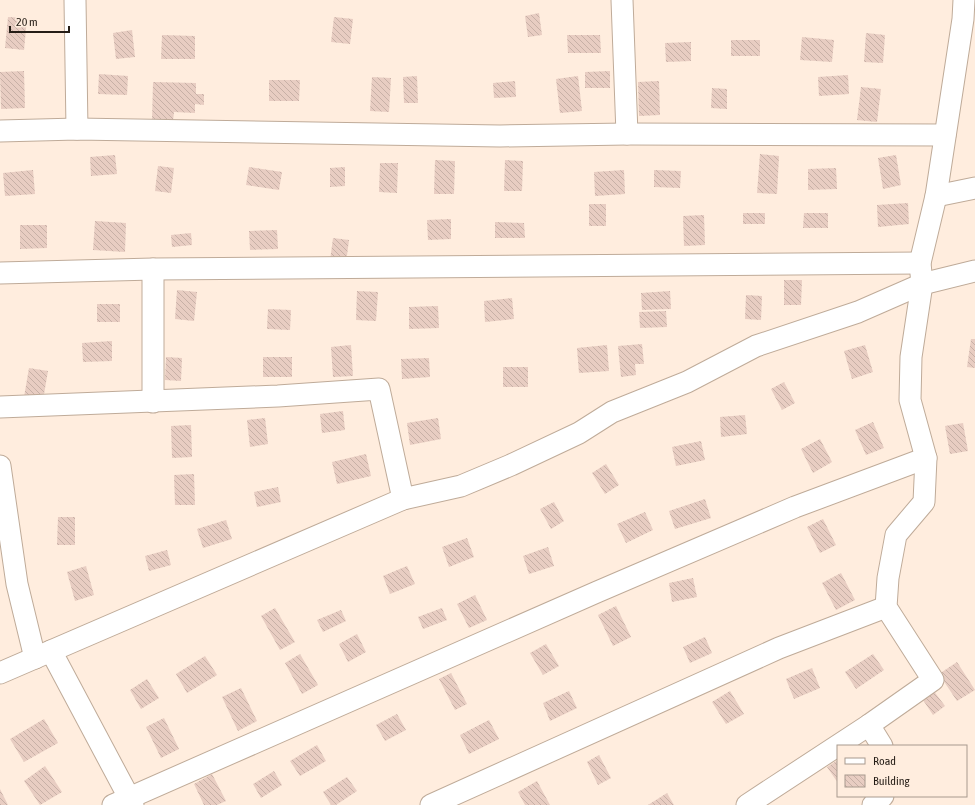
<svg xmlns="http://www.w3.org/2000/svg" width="975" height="805" viewBox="0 0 975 805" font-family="'Asap Condensed',sans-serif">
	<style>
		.building { fill: url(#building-back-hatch) }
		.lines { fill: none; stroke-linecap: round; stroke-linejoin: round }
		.minor-casing { stroke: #bfab99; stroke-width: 23 }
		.minor { stroke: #fff; stroke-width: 21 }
	</style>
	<defs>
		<pattern id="building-back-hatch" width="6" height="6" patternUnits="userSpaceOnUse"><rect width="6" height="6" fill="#e8cdc2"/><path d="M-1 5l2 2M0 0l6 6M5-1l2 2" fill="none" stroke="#c7b0a6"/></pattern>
	</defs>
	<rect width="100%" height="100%" fill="#ffedde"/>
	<g class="building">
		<polygon points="539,13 542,35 528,37 525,16"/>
		<polygon points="8,17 27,18 24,50 5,48"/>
		<polygon points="334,17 353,19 350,44 331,42"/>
		<polygon points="132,30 135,57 116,59 113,33"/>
		<polygon points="866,33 885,35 883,63 864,62"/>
		<polygon points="162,35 195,36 195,59 161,59"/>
		<polygon points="567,35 600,35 601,53 568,53"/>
		<polygon points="802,37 834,40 832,62 800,60"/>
		<rect x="731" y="40" width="29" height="16"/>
		<polygon points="691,42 691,61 666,62 665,43"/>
		<polygon points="24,71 25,108 1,109 0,72"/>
		<polygon points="610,71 610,88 585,88 585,72"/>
		<polygon points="99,74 128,76 127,95 98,94"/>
		<polygon points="848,75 849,94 819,96 818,77"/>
		<polygon points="417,76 418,103 404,103 403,77"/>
		<polygon points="578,76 582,111 560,113 556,79"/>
		<polygon points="372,77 391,78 389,112 370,111"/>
		<polygon points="269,80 300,80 299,101 269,101"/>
		<polygon points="515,81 516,97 494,98 493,83"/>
		<polygon points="659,81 660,115 639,116 638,82"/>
		<polygon points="153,82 196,83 196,94 204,94 204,105 195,104 195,113 174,112 173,121 152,121"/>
		<polygon points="861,87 881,89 877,122 857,120"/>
		<polygon points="712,88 727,89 727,109 711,108"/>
		<polygon points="760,154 779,156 777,194 757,193"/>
		<polygon points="115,155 117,174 91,176 90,157"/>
		<polygon points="896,155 901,185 883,189 878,158"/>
		<polygon points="435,160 455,161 454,194 434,194"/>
		<polygon points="505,160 523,161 522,191 504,191"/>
		<polygon points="380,163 398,163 397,193 379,192"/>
		<polygon points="158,166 174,168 171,193 155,191"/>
		<polygon points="249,167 282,172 279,190 246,185"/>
		<polygon points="345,167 345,186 330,187 330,168"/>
		<polygon points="836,168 837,189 808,190 808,169"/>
		<polygon points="33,170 35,194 5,196 3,173"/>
		<polygon points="624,170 625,194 595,196 594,172"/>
		<polygon points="654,170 681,171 680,188 654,187"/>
		<polygon points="908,203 909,224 878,227 877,205"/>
		<rect x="589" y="204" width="17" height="22"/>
		<rect x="743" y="213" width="22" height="11"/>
		<polygon points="804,213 828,213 828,228 803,228"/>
		<polygon points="704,215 705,245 684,246 683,216"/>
		<polygon points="451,219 451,239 428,240 427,220"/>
		<polygon points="95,221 126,223 125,252 93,250"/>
		<polygon points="495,222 524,223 525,238 495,238"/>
		<polygon points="20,225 47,225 47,248 20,249"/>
		<polygon points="277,230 278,249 250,250 249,231"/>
		<polygon points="191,233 192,245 172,247 171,235"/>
		<polygon points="333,238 349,240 346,263 330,261"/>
		<polygon points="784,280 802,280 801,305 784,305"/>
		<polygon points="177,290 197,292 194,321 175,319"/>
		<polygon points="357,291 378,292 376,321 356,320"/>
		<polygon points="670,291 671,309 642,310 641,293"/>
		<polygon points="746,295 762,296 761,320 745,319"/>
		<polygon points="512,298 514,319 485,322 484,301"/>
		<rect x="97" y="304" width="23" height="18"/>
		<polygon points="438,306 439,328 409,329 409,307"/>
		<polygon points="268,309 291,310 290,330 267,329"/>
		<polygon points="666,311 667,327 640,328 639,312"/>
		<polygon points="971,339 975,339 975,368 967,367"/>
		<polygon points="112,341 112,361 83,362 82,343"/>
		<polygon points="642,344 644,364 635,364 636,375 621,377 618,346"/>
		<polygon points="351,345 353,376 333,377 331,347"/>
		<polygon points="607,345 609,371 579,373 577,348"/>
		<polygon points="865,345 873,372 852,379 844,351"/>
		<polygon points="166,357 182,358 181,381 165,380"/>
		<rect x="263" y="357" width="29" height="20"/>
		<polygon points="429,358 430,377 402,379 401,359"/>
		<rect x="503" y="367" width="25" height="20"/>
		<polygon points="29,368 48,371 43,400 24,397"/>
		<polygon points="784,382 795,403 782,410 771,389"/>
		<polygon points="343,411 345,430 322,433 320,414"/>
		<polygon points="745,415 747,434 721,437 720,417"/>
		<polygon points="265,418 268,444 250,447 247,420"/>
		<polygon points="438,418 441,439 410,445 407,423"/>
		<polygon points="873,422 884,448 866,455 855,430"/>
		<polygon points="963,423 968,451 950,454 945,426"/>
		<polygon points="191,425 192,457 172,458 171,426"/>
		<polygon points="820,439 832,462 813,473 801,449"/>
		<polygon points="701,441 705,460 676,466 672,447"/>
		<polygon points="366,454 371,476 337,484 332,462"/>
		<polygon points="606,464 619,485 605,494 592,473"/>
		<polygon points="194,474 195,505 175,505 174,475"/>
		<polygon points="278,487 281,502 257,507 254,492"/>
		<polygon points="705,499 711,518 675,529 669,511"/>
		<polygon points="554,502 564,521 551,529 540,509"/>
		<polygon points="645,512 653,530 626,543 617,524"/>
		<polygon points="58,517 75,517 75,545 57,545"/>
		<polygon points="823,519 836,545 820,553 807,527"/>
		<polygon points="226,520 232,539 203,548 197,529"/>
		<polygon points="467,538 474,557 449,567 442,547"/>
		<polygon points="548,547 554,566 529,574 523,556"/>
		<polygon points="167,550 171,565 149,571 145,556"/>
		<polygon points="86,566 94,595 75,601 67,572"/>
		<polygon points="407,566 415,584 390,594 383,576"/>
		<polygon points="841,573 855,600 836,610 822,583"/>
		<polygon points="693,578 697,597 672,602 669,583"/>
		<polygon points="475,595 487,620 469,628 457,604"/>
		<polygon points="616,606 631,637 613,646 598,615"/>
		<polygon points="275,608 295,642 280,650 261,616"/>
		<polygon points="442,608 447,620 423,629 418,617"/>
		<polygon points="341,610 346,621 323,632 317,620"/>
		<polygon points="357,634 366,652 348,662 339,644"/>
		<polygon points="705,637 712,653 690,663 683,647"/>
		<polygon points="546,644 559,666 543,675 530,653"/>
		<polygon points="300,654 318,685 302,694 285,663"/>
		<polygon points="873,654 884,670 856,689 845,672"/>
		<polygon points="205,656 217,675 187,693 176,674"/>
		<polygon points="957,662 975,690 957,701 939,674"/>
		<polygon points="812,668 820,688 794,699 786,679"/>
		<polygon points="451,673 467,704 455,710 439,679"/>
		<polygon points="147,679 159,698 141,709 130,690"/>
		<polygon points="930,686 945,706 933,715 919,694"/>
		<polygon points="241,688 257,721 238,731 222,697"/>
		<polygon points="569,691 577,708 550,721 543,703"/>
		<polygon points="730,691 744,714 726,724 712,702"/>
		<polygon points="397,714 406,730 385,741 376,725"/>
		<polygon points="164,718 179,749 161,758 146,727"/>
		<polygon points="44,719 58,743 24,762 10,739"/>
		<polygon points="489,720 499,739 469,754 460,735"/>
		<polygon points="317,745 326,761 300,776 290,761"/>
		<polygon points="599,755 611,778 598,785 587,762"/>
		<polygon points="838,760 838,783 827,767"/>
		<polygon points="45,766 62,792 40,805 24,781"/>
		<polygon points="274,771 282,785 261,798 253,784"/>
		<polygon points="212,774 226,801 217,805 204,805 194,784"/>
		<polygon points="347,777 357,791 336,805 331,805 323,792"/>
		<polygon points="537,781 550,805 525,805 518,792"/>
		<polygon points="0,789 8,805 0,805"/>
		<polygon points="667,793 674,805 648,805"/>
	</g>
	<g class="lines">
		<g class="minor-casing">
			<g id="minor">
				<polyline points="75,0 77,129"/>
				<polyline points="622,0 627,134"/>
				<polyline points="0,131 77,129 500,136 627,134 945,135"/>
				<polyline points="936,196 975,188"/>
				<polyline points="0,273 153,269 920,263"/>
				<polyline points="153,402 153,269"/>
				<polyline points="0,407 278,396 379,389 403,499"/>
				<polyline points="0,466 17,584 35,658"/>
				<polyline points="51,651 133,805"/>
				<polyline points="0,673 403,499 461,486 511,465 579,433 612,412 687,382 756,346 858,312 922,284 975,271"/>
				<polyline points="869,725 882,746"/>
				<polyline points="113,805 597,592 795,507 926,458"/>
				<polyline points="431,805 779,648 886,607"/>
				<polyline points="747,805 869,725 933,680 886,607 888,578 896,535 924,502 926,458 910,400 911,357 922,284 920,263 936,196 963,19 964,0"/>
				<polyline points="873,805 883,796"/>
			</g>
		</g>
		<use href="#minor" class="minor"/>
	</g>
	<rect x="837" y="745" width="130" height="52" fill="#ffedde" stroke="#a89a8e"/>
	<rect x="845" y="758" width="20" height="6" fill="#ffffff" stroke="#a89a8e"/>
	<text x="873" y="765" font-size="12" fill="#251d16">Road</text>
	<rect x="845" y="775" width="20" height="12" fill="url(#building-back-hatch)" stroke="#a89a8e"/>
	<text x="873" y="785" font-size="12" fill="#251d16">Building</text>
	<path d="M10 26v6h59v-6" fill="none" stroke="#251d16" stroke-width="2"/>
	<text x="16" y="26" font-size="12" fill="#251d16" stroke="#ffedde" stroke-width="3" paint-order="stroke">20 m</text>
</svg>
